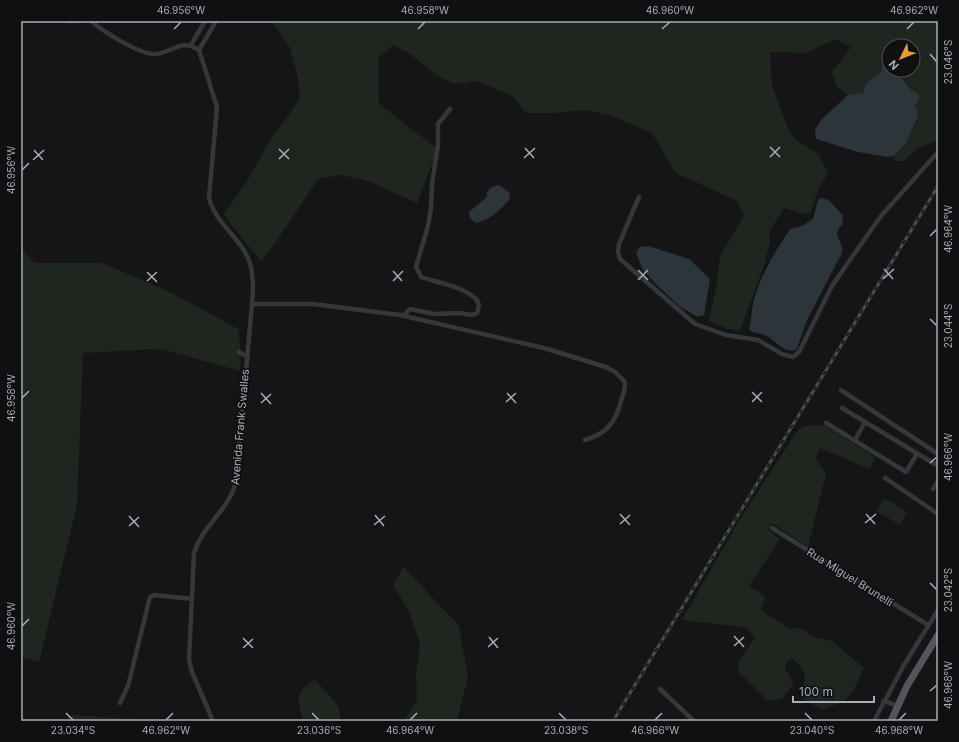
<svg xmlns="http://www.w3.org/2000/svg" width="959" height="742" viewBox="0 0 959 742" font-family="Inter,sans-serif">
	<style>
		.green { fill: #1f261f }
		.water { fill: #2c353a }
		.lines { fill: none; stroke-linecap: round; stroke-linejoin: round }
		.minor { stroke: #36373b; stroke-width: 4.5 }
		.primary { stroke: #52555a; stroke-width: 7 }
		.rail-casing { stroke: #4b4e52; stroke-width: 3 }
		.rail { stroke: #101012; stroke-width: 1.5; stroke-dasharray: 4.5; stroke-linecap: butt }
		.ticks { fill: none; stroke: #a7adb6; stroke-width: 1.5 }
		.labels { text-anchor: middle; stroke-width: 3.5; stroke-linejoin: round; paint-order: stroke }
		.street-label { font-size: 11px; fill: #a7adb6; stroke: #101012 }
		.neatline { fill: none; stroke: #a7adb6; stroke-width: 1.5 }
		.ticks-label { font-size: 10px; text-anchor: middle; fill: #a7adb6 }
	</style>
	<rect width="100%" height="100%" fill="#151517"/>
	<g class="green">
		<polygon points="272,21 938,21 938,138 936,141 916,149 904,161 893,161 894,156 906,143 917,120 915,107 918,93 911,90 901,77 893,74 891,70 913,70 913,46 889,46 889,62 886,56 880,74 872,77 863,93 848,95 836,86 832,72 851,47 836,39 806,53 770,52 772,86 787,126 794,138 818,154 828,173 818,190 810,214 805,214 784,208 769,232 770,241 764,266 740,331 726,328 709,321 716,288 720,256 744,216 737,201 676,173 652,133 612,116 586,110 554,113 526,113 514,97 477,81 454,84 436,75 410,54 393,45 378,58 379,104 438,149 417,203 368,181 341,175 318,179 275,243 261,261 232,226 224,214 247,181 271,139 300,99 298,79 290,48"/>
		<polygon points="21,249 35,263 102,263 168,291 238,329 241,352 240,371 161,349 83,353 77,505 39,662 21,657"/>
		<path d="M 824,425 L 875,457 L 870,469 L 820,448 L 815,458 L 826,473 L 808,547 L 772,523 L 768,530 L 780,539 L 749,586 L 765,597 L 761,610 L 790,629 L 799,628 L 815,637 L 832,641 L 864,668 L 853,691 L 843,702 L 821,710 L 800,696 C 806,677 809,672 792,658 L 787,661 L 785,669 L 794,683 L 782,699 L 768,701 L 739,672 L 738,663 L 755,637 L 744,627 L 682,620 L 743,514 L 798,430 L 805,426 Z"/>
		<polygon points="884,498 907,512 900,525 876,511"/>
		<polygon points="404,567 459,626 468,677 457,721 404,721 417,700 416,675 420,644 409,611 393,585"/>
		<path d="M 315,680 C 325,692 343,704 340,721 L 303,721 C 298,699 293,693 315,680 Z"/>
		<polygon points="72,715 144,720 152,721 65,721"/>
	</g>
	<g class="water">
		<path d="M 882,53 C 888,57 889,63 889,70 L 891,70 L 893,75 L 901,77 L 911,90 L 918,93 L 919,98 L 915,107 L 918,112 L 917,119 L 906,143 L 894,156 L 888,157 L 858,152 L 816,139 L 815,129 L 822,119 L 848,95 L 863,93 C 866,83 869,78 880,74 L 883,64 Z"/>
		<path d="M 499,185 L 509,192 L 510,199 C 501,209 491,219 477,223 C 471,220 469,219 469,212 L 488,196 L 486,194 C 489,188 492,186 499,185 Z"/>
		<path d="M 820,198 L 829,200 L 843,216 L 842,225 C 830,237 844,239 842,253 L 807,320 L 797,348 L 796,350 C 782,353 778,342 767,336 C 762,333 753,334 749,329 C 752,320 751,312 753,304 C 759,277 775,252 790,229 L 802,226 L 813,219 L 818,200 Z"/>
		<polygon points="648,246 689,259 710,279 704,315 698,317 679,306 654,282 643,270 636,253 639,247"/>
	</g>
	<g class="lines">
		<g class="minor">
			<polyline points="68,21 80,21"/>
			<path d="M 91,21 C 103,31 139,55 156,54 C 174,52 180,38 199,50"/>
			<polyline points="191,45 205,21"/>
			<path d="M 199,50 L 217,107 L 209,198 C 215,223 242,239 250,263 C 254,277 253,290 252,304 L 236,482 C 229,510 202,526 194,553 L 189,659 L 192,672 L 213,721"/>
			<polyline points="199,50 216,21"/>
			<polyline points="639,197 619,244 618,252 620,259 695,324 726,335 758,340 782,354 793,357 799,352 832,286 852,257 881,216 938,152"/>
			<path d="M 252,304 L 313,304 L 400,315 L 544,348 L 606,367 L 615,372 L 625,382 C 626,388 623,394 621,401 C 616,422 606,434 585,440"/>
			<path d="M 403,316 L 410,309 L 434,314 L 460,313 L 471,315 L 477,313 C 479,308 480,302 475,298 C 462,286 438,283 421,277 L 416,267 L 428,226 L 431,208 L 432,184 L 438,145 L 438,124 L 450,109"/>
			<polyline points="239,352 246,356"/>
			<polyline points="841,390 938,454"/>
			<polyline points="842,408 938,466"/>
			<polyline points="826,423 906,472 917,454"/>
			<polyline points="855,440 865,422"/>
			<polyline points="885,478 938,514"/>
			<polyline points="933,489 938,481"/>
			<polyline points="772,528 928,625"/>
			<polyline points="660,689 694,721"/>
			<polyline points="883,701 896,705"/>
			<polyline points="120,703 128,686 150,597 154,595 192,599"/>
			<polyline points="874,721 904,665 938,610"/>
		</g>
		<polyline class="primary" points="891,721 907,686 938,635"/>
		<g class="rail-casing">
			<polyline id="rail" points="613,721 938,186"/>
		</g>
		<use href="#rail" class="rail"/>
	</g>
	<path class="ticks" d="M 174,29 L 181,22M 418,29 L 425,22M 662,29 L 670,22M 907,29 L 914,22M 930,54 L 937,62M 770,147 L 780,157M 525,148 L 534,158M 279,149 L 289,159M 34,150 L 43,160M 770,157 L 780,147M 524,158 L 535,148M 279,159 L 289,149M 33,160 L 44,150M 22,170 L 29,163M 930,236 L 937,229M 884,269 L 893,279M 638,270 L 648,280M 393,271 L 402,281M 147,272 L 157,282M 883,279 L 894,269M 638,280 L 648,270M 147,281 L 157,272M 393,281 L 403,271M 930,319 L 937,326M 752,392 L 762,402M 261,393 L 271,404M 507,393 L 516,403M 22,398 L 29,391M 506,402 L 516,393M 752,402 L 762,392M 261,403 L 271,394M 930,463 L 937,457M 620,514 L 630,525M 866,514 L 875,524M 375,515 L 384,526M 129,516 L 139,527M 865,523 L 876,514M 620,524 L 630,515M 374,525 L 385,516M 129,526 L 139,517M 930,583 L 937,590M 22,626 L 29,619M 734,636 L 744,647M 489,637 L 498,648M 243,638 L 253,648M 734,646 L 744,637M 488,647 L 498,638M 243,648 L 253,639M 930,691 L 937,685M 66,713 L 73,720M 312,713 L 319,720M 559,713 L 566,720M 805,713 L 812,720M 166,720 L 173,713M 410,720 L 417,713M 655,720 L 662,713M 899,720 L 906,713"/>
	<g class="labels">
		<g class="street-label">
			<text transform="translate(240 427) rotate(-85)" y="4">Avenida Frank Swalles</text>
			<text transform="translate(850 577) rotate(32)" y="4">Rua Miguel Brunelli</text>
		</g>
	</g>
	<rect width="959" height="742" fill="none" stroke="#101012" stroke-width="44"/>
	<g transform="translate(901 58) rotate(227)"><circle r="19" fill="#101012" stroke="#4c4f54"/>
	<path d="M0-3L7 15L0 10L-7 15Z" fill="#e99c3b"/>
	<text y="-6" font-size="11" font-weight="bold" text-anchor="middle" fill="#a7adb6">N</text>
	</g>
	<path d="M793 696v6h81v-6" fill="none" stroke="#a7adb6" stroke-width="2"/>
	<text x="799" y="696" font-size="12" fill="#a7adb6" stroke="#101012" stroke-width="3" paint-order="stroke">100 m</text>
	<rect x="22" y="22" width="915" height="698" class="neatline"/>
	<g class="ticks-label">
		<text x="181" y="14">46.956°W</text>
		<text x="425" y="14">46.958°W</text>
		<text x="670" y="14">46.960°W</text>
		<text x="914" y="14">46.962°W</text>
		<text transform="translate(948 62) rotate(-90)" y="4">23.046°S</text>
		<text transform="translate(11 170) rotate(-90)" y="4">46.956°W</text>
		<text transform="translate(948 229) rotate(-90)" y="4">46.964°W</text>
		<text transform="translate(948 326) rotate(-90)" y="4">23.044°S</text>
		<text transform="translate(11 398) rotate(-90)" y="4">46.958°W</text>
		<text transform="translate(948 457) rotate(-90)" y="4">46.966°W</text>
		<text transform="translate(948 590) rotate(-90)" y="4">23.042°S</text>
		<text transform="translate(11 626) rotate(-90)" y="4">46.960°W</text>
		<text transform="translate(948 685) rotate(-90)" y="4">46.968°W</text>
		<text x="73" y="734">23.034°S</text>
		<text x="166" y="734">46.962°W</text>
		<text x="319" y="734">23.036°S</text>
		<text x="410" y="734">46.964°W</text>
		<text x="566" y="734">23.038°S</text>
		<text x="655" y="734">46.966°W</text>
		<text x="812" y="734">23.040°S</text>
		<text x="899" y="734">46.968°W</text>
	</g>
</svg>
